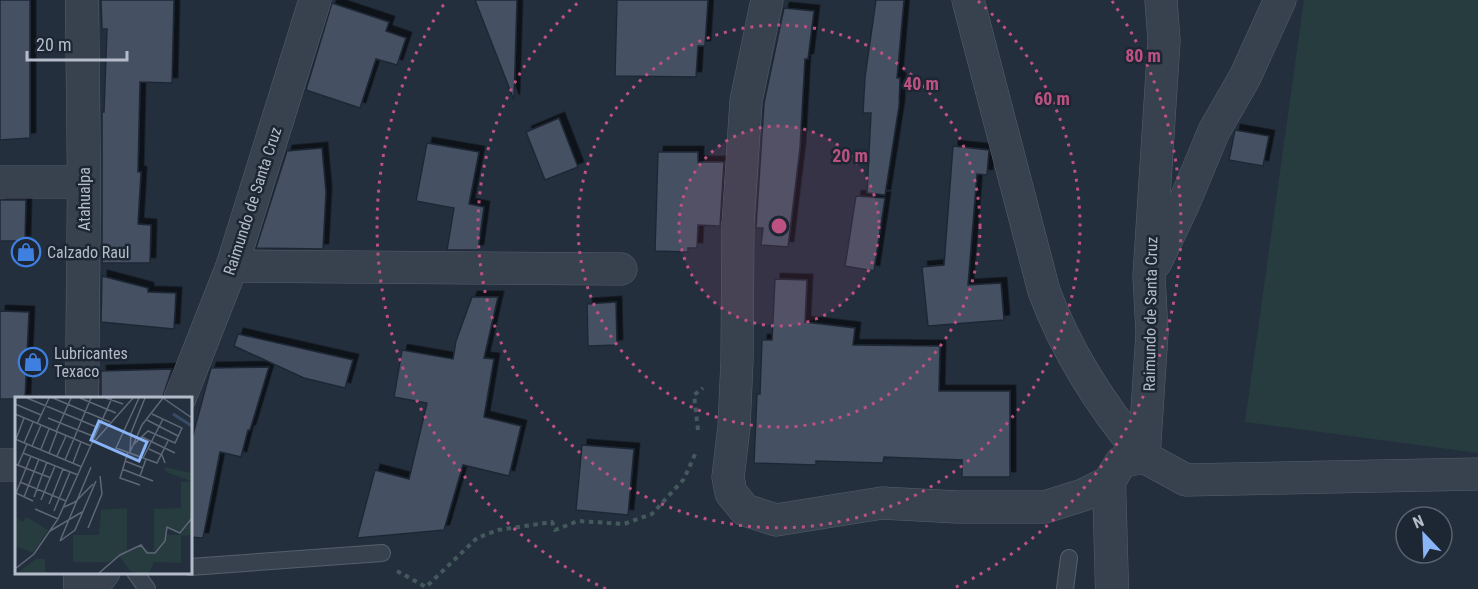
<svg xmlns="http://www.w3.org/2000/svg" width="1478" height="589" viewBox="0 0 1478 589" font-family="'Roboto Condensed',sans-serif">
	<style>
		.green { fill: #263c3f }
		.building { fill: #455162; stroke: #1f2835; stroke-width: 1.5; filter: url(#shadow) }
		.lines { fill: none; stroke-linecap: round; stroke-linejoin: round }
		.service-casing { stroke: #565f6c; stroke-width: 18 }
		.minor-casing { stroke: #565f6c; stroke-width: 33 }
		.tertiary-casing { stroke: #565f6c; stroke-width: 34 }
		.path { stroke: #44595c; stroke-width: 4; stroke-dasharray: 4.5 4.5; stroke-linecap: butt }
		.service { stroke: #38414e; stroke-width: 16 }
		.minor { stroke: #38414e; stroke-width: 32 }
		.tertiary { stroke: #38414e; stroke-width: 33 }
		.ring { fill: none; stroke: #bd5182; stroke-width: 3; stroke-dasharray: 3 6 }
		.labels { text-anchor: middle; stroke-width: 5; stroke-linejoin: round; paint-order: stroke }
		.street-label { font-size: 16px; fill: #b4bcc9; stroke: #1d2633 }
		.poi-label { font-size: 16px; fill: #b4bcc9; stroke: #1d2633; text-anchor: start }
		.inset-river { fill: none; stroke: #394c67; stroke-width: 3 }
		.inset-road { fill: none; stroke: #5e6776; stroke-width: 1.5 }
		.view { fill: #8ab4f8; fill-opacity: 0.15; stroke: #8ab4f8; stroke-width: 3 }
		.inset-edge { fill: none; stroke: #b4bcc9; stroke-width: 3 }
		.centre { fill: #bd5182; stroke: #1d2633; stroke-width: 3 }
		.ring-label { font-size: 18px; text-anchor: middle; font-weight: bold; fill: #bd5182; stroke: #1d2633; stroke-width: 5; stroke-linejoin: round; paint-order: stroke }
	</style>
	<defs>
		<filter id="shadow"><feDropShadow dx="5.5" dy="-5.5" stdDeviation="0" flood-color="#0009"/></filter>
	</defs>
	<rect width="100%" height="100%" fill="#242f3e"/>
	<polygon class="green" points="1304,0 1478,0 1478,453 1245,422"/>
	<g class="building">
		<polygon points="0,0 30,0 30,138 0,140"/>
		<polygon points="101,0 174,0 172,83 140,82 138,172 141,172 138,224 151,225 150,263 102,263 102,112 104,112 107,29 102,29"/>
		<polygon points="475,0 517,0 514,100"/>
		<polygon points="617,0 708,0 705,46 698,46 696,77 615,76"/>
		<polygon points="876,0 904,0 897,78 900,78 899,106 885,195 867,193 871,113 863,113 865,77"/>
		<polygon points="332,3 389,22 386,31 406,38 397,65 376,59 360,108 306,90"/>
		<polygon points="784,8 814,11 808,59 805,59 800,148 788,247 761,245 763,228 756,228 764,103"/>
		<polygon points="559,118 578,167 545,180 526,132"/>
		<polygon points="1235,130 1269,136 1263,166 1229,160"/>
		<polygon points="427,143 479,152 469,204 484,207 478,250 447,250 454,208 416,201"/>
		<polygon points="953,146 989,150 987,175 977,174 968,285 1001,283 1004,320 928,326 922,267 944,265"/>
		<polygon points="322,148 326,192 323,249 256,248 287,151"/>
		<polygon points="658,152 698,152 698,162 724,162 720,226 698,225 697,248 688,248 688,252 655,251"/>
		<polygon points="856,196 885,198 874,271 845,266"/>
		<polygon points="0,200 26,200 25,241 0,241"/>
		<polygon points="102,276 148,288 148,292 176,293 174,329 101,322"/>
		<polygon points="775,279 807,280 805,322 855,328 853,345 940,346 939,391 1010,391 1010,477 962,477 962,460 884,457 883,463 816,461 816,465 754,463 757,394 760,394 762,340 772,340"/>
		<polygon points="472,297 498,297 484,358 494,359 484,417 521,426 509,476 463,465 444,530 357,538 375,470 409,479 427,403 394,397 402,350 453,359 456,341"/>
		<polygon points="616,302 617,345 588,346 587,304"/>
		<polygon points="0,311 29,312 25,399 0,399"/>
		<polygon points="238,334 353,360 345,388 304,378 234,346"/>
		<polygon points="269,367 250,430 248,430 241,457 220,452 203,538 190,537 190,446 211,368"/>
		<polygon points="172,369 162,399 101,399 101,371"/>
		<polygon points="582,445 634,449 628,515 576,510"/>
	</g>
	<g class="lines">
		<g class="service-casing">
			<g id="service">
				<polyline points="190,567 382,553"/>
				<polyline points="135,572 147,589"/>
				<polyline points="1065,589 1069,558"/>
			</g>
		</g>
		<g class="minor-casing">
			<g id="minor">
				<polyline points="767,0 746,101 738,223 737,361 734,427 728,477 731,493 745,510 776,520 882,503 957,507 1045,507 1083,495 1109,482 1121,462 1144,457 1186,480 1478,474"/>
				<path d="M 968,0 L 1044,291 C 1067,353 1102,407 1144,457 L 1152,333 L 1149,276 L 1164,41 L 1161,0"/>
				<polyline points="0,182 84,182"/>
				<polyline points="1156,262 1184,203 1214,131 1245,77 1280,0"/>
				<polyline points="232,266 621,269"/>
				<polyline points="180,398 232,266 315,0"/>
				<polyline points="0,465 16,465"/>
				<polyline points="91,589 104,572"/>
			</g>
		</g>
		<g class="tertiary-casing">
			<g id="tertiary">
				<polyline points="82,398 84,182 82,0"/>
				<polyline points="1109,482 1112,589"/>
				<polyline points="80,589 80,572"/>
			</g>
		</g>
		<g class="path">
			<polyline points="698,430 694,395 703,388"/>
			<polyline points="397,571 426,587 477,538 498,530 552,522 555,530 578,521 624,524 652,514 684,479 696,452"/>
		</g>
		<use href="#service" class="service"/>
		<use href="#minor" class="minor"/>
		<use href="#tertiary" class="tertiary"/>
	</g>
	<circle cx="779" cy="226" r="100" fill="#bd5182" fill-opacity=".12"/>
	<g class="ring">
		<circle cx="779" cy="226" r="100"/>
		<circle cx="779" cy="226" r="201"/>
		<path d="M978 1A301 301 0 1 1 580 1"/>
		<path d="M606 589A402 402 0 0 1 446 1M1112 1A402 402 0 0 1 952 589"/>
	</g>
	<defs>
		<g id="shop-ring" transform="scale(1.5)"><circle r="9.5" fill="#1d2633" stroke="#3f7fe0" stroke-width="1.5"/><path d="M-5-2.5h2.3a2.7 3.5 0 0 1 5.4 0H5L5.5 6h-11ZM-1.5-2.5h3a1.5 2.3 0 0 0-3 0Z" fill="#3f7fe0"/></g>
	</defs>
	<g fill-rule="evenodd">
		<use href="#shop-ring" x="26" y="252"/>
		<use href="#shop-ring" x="33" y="362"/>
	</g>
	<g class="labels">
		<g class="street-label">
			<text transform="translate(84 199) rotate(-90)" y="6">Atahualpa</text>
			<text transform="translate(252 201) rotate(-72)" y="6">Raimundo de Santa Cruz</text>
			<text transform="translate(1150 314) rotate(-89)" y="6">Raimundo de Santa Cruz</text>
		</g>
		<g class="poi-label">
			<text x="47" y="258">Calzado Raul</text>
			<text x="54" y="359">Lubricantes<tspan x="54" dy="18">Texaco</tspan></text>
		</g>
	</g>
	<g transform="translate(15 397)">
		<rect width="177" height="177" fill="#242f3e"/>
		<path d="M 149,70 L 177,76 L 177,120 L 166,135 L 153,130 L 150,143 L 139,155 L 139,112 L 166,111 L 166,85 L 176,84 L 151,75 ZM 112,111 L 112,156 L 126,149 L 139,157 L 152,138 L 166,138 L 177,122 L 177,138 L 166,139 L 166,166 L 139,165 L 134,176 L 122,176 L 115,174 L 105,160 L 94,165 L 58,165 L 58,138 L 84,138 L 86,113 ZM 0,120 L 8,125 L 11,120 L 33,133 L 18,156 L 0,149 ZM 21,162 L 30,162 L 30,176 L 2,176 Z" fill="#263c3f"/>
		<path class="inset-river" d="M 158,17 L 177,29"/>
		<path class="inset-road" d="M 12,1 L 84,31M 38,1 L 95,25M 65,1 L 101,16M 91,1 L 108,7M 124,1 L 101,51 L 142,66 L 153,44M 130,1 L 116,36 L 115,55 L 127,28 L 148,1M 148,1 L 177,21M 0,7 L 26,18M 0,17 L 76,49M 33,21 L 80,40M 132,23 L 163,39M 22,27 L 34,1M 41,35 L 56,1M 127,40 L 160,56M 0,42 L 67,70M 1,42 L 9,21M 79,45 L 118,1M 9,46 L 18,25M 119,47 L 133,34 L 160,46 L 167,31 L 137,17M 17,49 L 26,28M 26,52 L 34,32M 134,52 L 147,58 L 150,66M 113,55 L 105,81 L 125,88M 8,56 L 63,78M 34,56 L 42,35M 42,59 L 51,39M 128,61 L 148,22M 50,63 L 76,1M 110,64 L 128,71M 58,66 L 66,45M 0,67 L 36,81M 3,68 L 12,47M 107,72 L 138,84M 125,79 L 131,62M 5,85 L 51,104M 1,96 L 16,59M 1,96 L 18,104M 9,100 L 24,62M 19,100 L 32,65M 26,103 L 40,69M 34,107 L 48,72M 49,110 L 60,105 L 78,87M 20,112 L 43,122M 39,114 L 55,75M 73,131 L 87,97 L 85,79M 35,134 L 67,115M 45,144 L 76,70M 45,144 L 60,133 L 81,84M 0,172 L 19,157 L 43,122 L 97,1M 84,176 L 105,158 L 126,148 L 132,156 L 140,156 L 150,144 L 152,130 L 165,136 L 177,121"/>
		<path class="view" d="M 84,24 L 132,45 L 124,64 L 76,43 Z"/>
		<rect width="177" height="177" class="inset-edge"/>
	</g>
	<circle cx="779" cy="226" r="9" class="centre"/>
	<g class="ring-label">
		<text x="1143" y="62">80 m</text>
		<text x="921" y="90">40 m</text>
		<text x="1052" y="105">60 m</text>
		<text x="850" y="162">20 m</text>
	</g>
	<g transform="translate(1424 535) rotate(337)"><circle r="28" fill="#1d2633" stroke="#59626f" stroke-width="1.5"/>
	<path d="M0-4.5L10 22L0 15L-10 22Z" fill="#8ab4f8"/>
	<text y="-9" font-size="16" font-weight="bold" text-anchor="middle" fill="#b4bcc9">N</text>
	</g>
	<path d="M27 51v9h100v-9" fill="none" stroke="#b4bcc9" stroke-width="3"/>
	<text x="36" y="51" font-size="18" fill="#b4bcc9" stroke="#1d2633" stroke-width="4.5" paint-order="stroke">20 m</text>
</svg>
